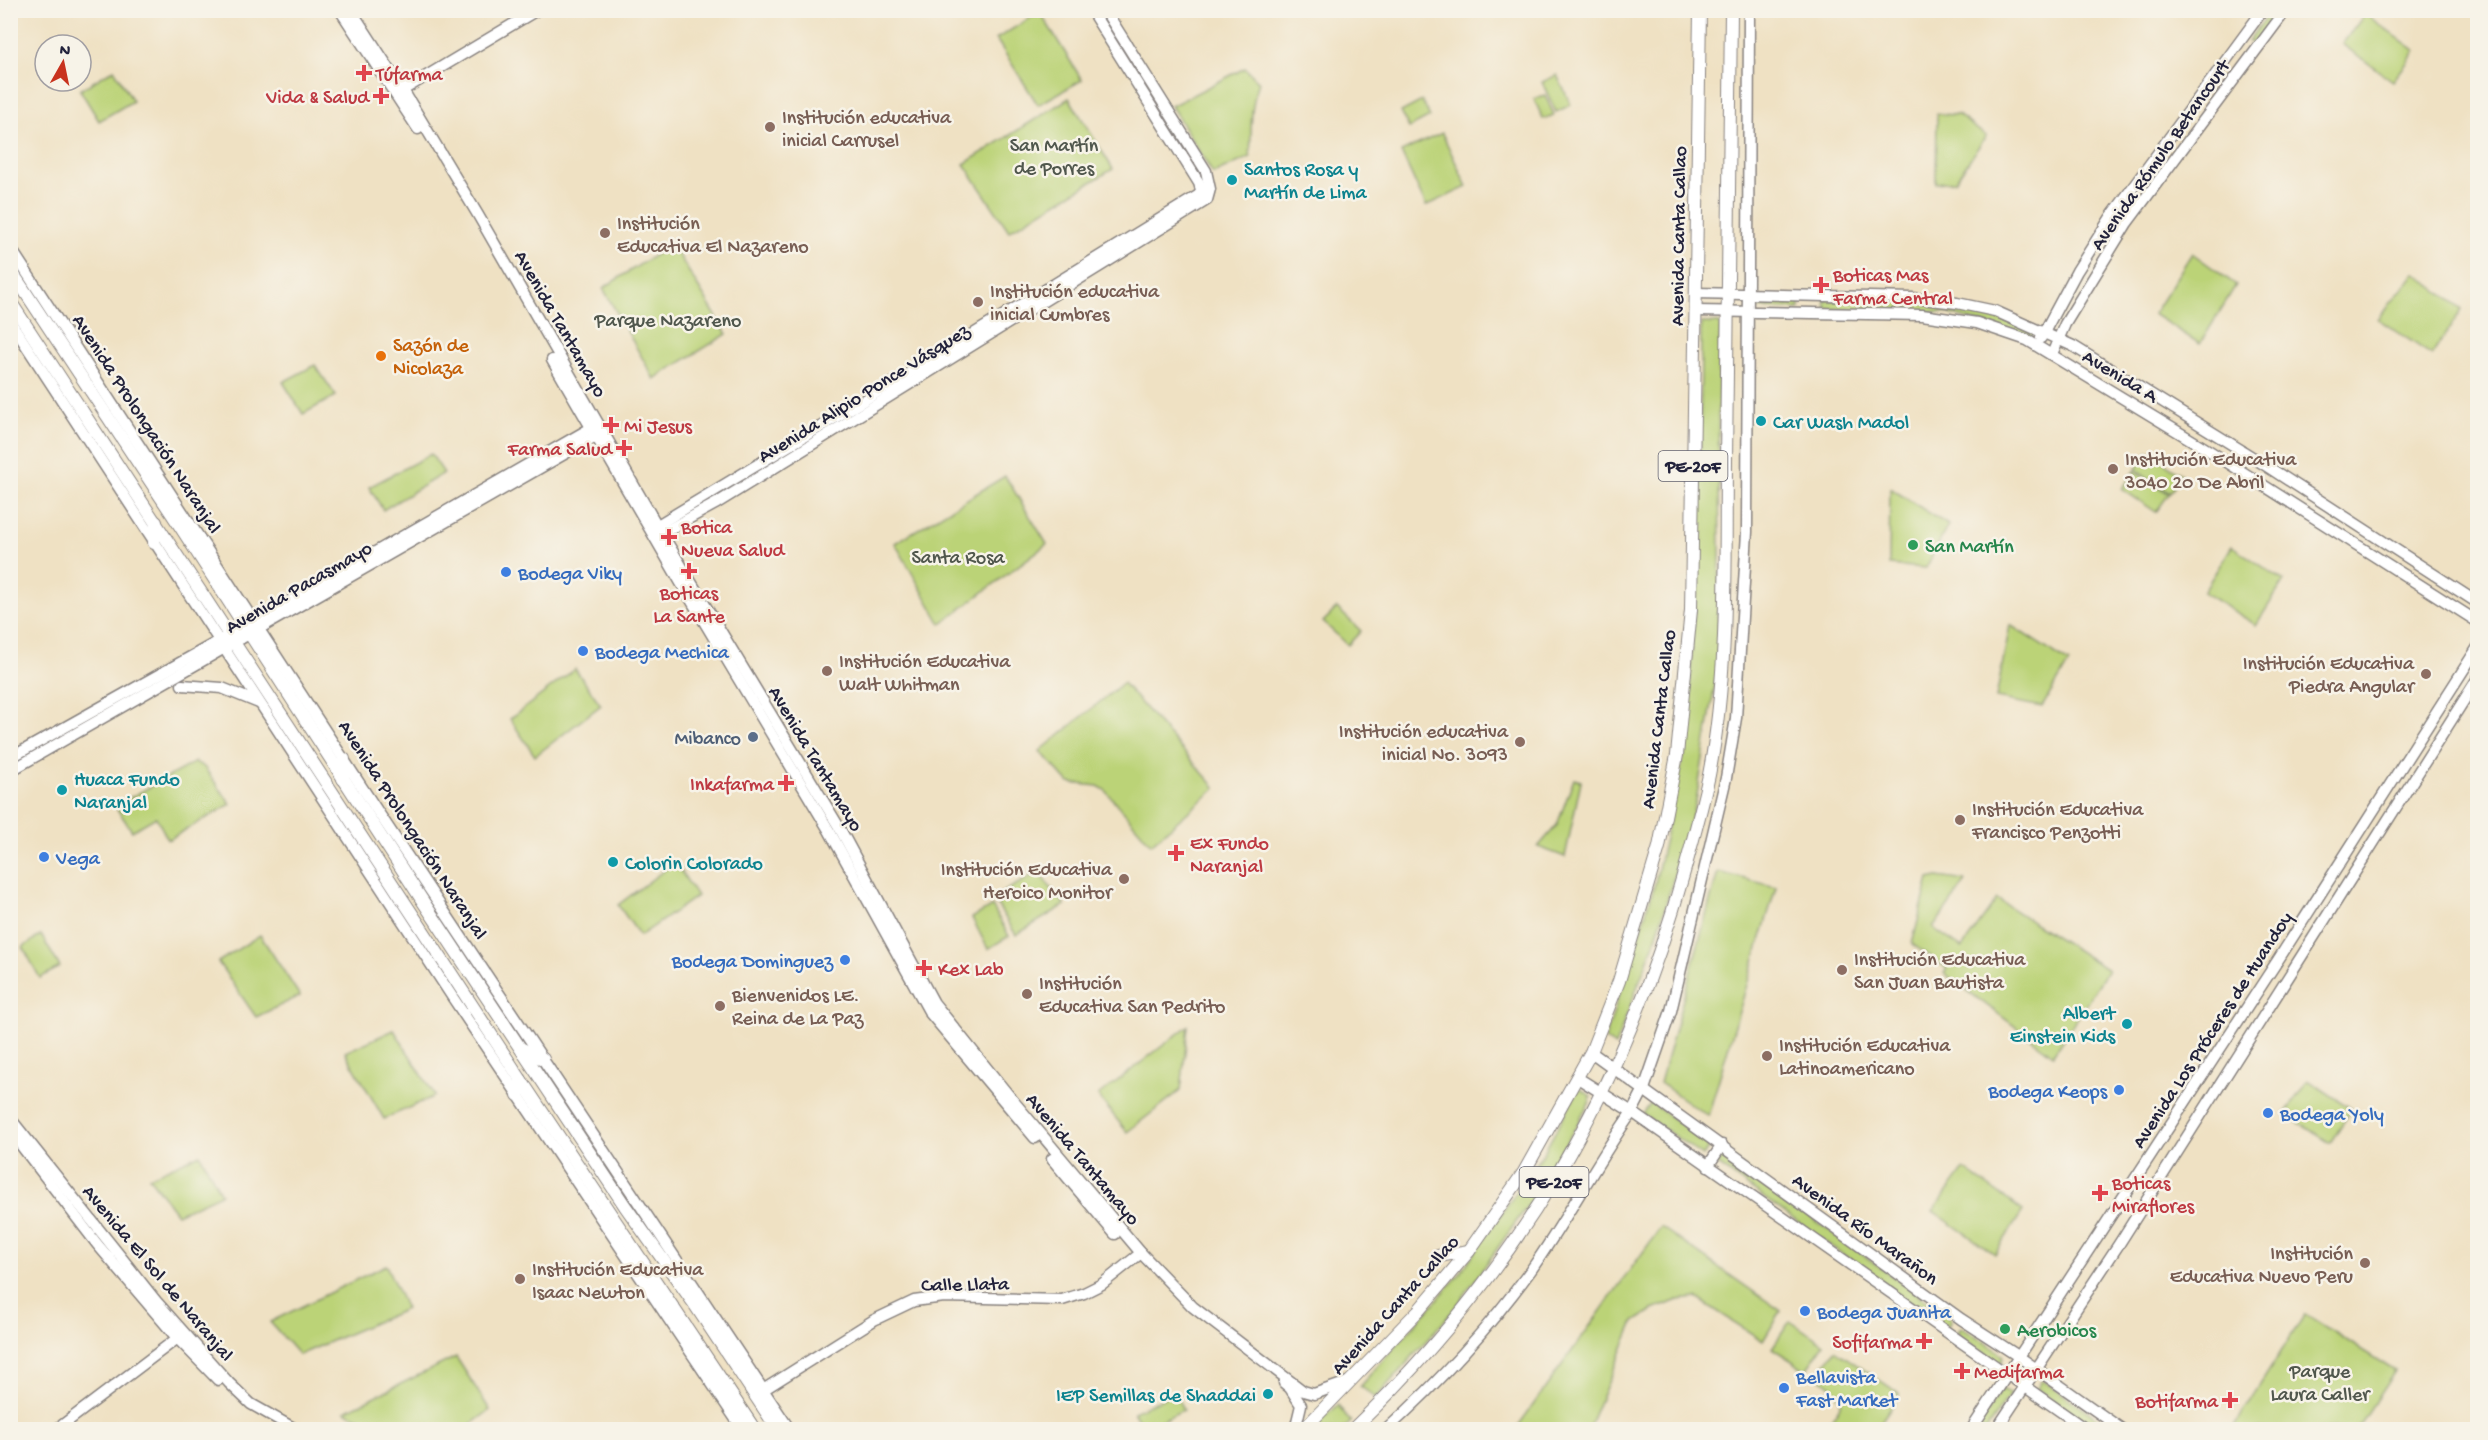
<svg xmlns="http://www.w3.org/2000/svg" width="2488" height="1440" viewBox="0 0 2488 1440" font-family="'Gochi Hand',sans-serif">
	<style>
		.green { fill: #bbd377; stroke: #6e7a59; stroke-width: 1.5 }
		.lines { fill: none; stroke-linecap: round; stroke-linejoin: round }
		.tertiary-casing { stroke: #88827f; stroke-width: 13 }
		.secondary-casing { stroke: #88827f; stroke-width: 13 }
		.primary-casing { stroke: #88827f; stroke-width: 14 }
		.tertiary { stroke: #fff; stroke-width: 10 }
		.secondary { stroke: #fff; stroke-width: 10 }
		.primary { stroke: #fff; stroke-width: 12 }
		.health-dot { fill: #e0444e; stroke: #f7f3e8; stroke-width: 2 }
		.education-dot { fill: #8d6e63; stroke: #f7f3e8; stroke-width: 2 }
		.culture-dot { fill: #0f9aa8; stroke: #f7f3e8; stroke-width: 2 }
		.food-dot { fill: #e8710a; stroke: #f7f3e8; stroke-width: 2 }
		.leisure-dot { fill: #2e9e5b; stroke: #f7f3e8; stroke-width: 2 }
		.shop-dot { fill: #3f7fe0; stroke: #f7f3e8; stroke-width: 2 }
		.service-dot { fill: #5c6f8a; stroke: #f7f3e8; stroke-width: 2 }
		.labels { text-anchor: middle; stroke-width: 5; stroke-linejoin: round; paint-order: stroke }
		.shield { fill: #f7f3e8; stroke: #62616f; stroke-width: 1.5 }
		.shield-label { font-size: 18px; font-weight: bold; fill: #22223b }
		.health-label { font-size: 20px; fill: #be3a42; stroke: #f7f3e8; text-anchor: start }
		.education-label { font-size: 20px; fill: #785e54; stroke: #f7f3e8; text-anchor: start }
		.park-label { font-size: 20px; fill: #50574d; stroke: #f7f3e8 }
		.street-label { font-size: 20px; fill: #22223b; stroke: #f7f3e8 }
		.culture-label { font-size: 20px; fill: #0d838f; stroke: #f7f3e8; text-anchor: start }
		.food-label { font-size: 20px; fill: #c56008; stroke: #f7f3e8; text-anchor: start }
		.leisure-label { font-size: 20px; fill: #27864d; stroke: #f7f3e8; text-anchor: start }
		.shop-label { font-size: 20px; fill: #366cbe; stroke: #f7f3e8; text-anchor: start }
		.service-label { font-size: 20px; fill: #4e5e75; stroke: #f7f3e8; text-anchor: end }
	</style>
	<rect width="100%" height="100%" fill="#f7f3e8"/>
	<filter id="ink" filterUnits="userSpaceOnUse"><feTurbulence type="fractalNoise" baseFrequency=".0167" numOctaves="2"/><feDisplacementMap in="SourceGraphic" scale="12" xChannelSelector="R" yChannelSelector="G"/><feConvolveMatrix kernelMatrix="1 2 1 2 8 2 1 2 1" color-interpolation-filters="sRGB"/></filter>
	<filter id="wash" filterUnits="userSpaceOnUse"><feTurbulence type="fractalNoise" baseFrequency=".008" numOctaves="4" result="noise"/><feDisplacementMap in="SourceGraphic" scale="24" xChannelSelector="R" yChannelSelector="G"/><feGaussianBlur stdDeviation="1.35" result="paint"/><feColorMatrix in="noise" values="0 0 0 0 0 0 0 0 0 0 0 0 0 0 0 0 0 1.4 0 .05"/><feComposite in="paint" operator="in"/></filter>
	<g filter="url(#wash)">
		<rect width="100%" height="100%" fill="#efe1c3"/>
		<g class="green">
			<polygon points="2271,11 2281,11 2255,45 2248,41"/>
			<polygon points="1040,12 1082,80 1038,105 996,39"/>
			<polygon points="2365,14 2416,51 2393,81 2342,44"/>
			<path d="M 1245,68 L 1259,82 C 1249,109 1252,129 1250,157 L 1213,174 L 1171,106 Z"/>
			<polygon points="114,69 133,101 99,121 80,90"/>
			<polygon points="1557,75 1571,105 1556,112 1542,82"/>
			<polygon points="1545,95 1554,115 1543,119 1534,99"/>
			<polygon points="1069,98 1113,169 1009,231 964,164"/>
			<polygon points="1422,101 1430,117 1409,128 1401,112"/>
			<polygon points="1937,114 1958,115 1986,136 1955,181 1936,183"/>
			<polygon points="1442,133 1467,187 1426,206 1401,152"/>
			<polygon points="672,244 727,334 654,379 603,288"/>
			<polygon points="2192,253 2236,285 2200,344 2153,314"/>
			<polygon points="2415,273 2462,309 2432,355 2378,319"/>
			<polygon points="1755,299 1800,300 1800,309 1753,308"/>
			<polygon points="1825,300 1920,301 1972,310 2034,330 2031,338 1944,312 1826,309"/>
			<polygon points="1701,323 1720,323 1718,397 1720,555 1717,672 1696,801 1657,935 1615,1046 1605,1039 1654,887 1687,742 1700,489"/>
			<polygon points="315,365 336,396 303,414 283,382"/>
			<polygon points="2148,451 2182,475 2170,493 2136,469"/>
			<polygon points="431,454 444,473 383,510 369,487"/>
			<polygon points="2135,471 2169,494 2156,512 2122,489"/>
			<polygon points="1005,476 1047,544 941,624 895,543"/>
			<polygon points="1890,488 1948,525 1926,568 1889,565"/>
			<polygon points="2232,546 2284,581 2256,625 2203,592"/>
			<polygon points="1337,608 1361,631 1348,645 1323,622"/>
			<polygon points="2010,625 2069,663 2042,707 1996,698"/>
			<polygon points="575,669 601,705 535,756 510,719"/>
			<polygon points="1123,683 1216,788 1151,844 1105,790 1098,786 1069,783 1040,751"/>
			<polygon points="195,762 204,767 231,804 168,840 156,817 132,831 115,806"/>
			<polygon points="1574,779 1581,781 1565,857 1538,847 1557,825"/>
			<polygon points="675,862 697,896 640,936 618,905"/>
			<polygon points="1038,872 1065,905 1016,935 993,898"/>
			<polygon points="1718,872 1776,887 1708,1116 1660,1083"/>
			<polygon points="1938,877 1966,881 1933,928 1962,948 1997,899 2108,970 2053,1055 1944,973 1947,969 1912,944 1929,879"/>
			<polygon points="992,906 1009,936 988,949 972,918"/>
			<polygon points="41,935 60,967 40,978 23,947"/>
			<polygon points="260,935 300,996 256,1017 218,962"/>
			<polygon points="1188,1026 1181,1090 1127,1132 1098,1096"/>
			<polygon points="394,1030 435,1096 384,1119 345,1052"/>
			<polygon points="2308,1080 2352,1109 2330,1143 2285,1114"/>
			<polygon points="1579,1088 1591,1096 1589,1104 1538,1191 1456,1307 1376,1398 1360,1386 1459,1275 1544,1152"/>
			<polygon points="1651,1103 1710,1145 1703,1156 1643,1114"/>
			<polygon points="200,1154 221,1194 177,1214 149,1177"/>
			<polygon points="1724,1154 1950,1318 1951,1322 1946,1327 1942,1326 1717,1164"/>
			<polygon points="1964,1169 2023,1211 1995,1254 1933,1211"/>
			<polygon points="1661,1227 1781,1311 1763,1341 1697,1298 1678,1300 1653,1310 1634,1322 1588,1429 1520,1429 1518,1426"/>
			<polygon points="386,1265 406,1309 299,1355 270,1322"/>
			<polygon points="2305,1314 2395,1371 2357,1429 2232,1429"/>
			<polygon points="1790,1321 1824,1344 1806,1370 1772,1348"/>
			<polygon points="1964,1328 2003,1355 2002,1362 1998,1363 1957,1333 1959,1329"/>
			<polygon points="1835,1350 1900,1394 1876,1429 1825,1429 1839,1408 1841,1401 1832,1386 1817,1376"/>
			<polygon points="456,1357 490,1410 463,1430 382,1429 345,1411"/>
			<polygon points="2042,1380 2113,1429 2095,1429 2037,1389"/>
			<polygon points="2002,1389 2010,1394 1987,1429 1975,1430"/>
			<polygon points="1175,1393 1183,1410 1144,1429 1133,1412"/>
			<polygon points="1338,1405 1351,1422 1343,1429 1312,1430"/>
		</g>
	</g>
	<g filter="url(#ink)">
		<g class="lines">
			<g class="tertiary-casing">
				<g id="tertiary">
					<polyline points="340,10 418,129"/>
					<polyline points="351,10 403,90 478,215 659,529 839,827 934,1003 1010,1097 1141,1253 1193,1307 1303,1391 1314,1394 1348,1382"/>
					<polyline points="398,93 537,10"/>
					<polyline points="10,247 378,812 790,1430"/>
					<polyline points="1696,293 1912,298 1957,303 1995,311 2073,346 2265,465 2478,603"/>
					<polyline points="1696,311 1922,315 1977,323 2027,340 2208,450 2478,622"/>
					<polyline points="10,321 453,998 743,1430"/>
					<polyline points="2041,338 2077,271 2111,217 2263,10"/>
					<polyline points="2052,354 2065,324 2127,223 2286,10"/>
					<polyline points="552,360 681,583 830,832 930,1013 1035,1138"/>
					<polyline points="651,529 936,357 1199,195 1201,190 1199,183 1091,10"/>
					<polyline points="655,537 717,503 1207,200 1210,189 1206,171 1105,10"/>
					<polyline points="250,624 598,424"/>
					<polyline points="255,631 601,433"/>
					<polyline points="182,685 222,688 259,703"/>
					<polyline points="10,1118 156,1301 229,1383 251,1404 297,1430"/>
					<polyline points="10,1131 97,1244 177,1338 218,1380"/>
					<polyline points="1052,1159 1115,1234"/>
					<polyline points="1284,1383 1290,1388 1301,1405 1295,1430"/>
					<polyline points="763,1390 874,1320 914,1301 944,1297 1062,1300 1084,1293 1102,1284 1141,1253"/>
					<polyline points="56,1430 183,1334"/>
					<path d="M 1386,1430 C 1440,1381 1488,1329 1531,1270 C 1567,1219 1596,1163 1632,1112 L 1644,1089 L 1671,1011 L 1726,778 L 1736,718 L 1747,532 L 1749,10"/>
				</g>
			</g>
			<g class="secondary-casing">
				<g id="secondary">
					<polyline points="10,758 244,627"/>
					<polyline points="10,771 249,634"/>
					<polyline points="1591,1052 1961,1319 2018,1356 2123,1430"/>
					<polyline points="1578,1078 1632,1112 2087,1430"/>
					<polyline points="1708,1166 1722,1145"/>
					<polyline points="1971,1430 2278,960 2478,647"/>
					<polyline points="1996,1430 2119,1244 2478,678"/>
				</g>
			</g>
			<g class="primary-casing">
				<g id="primary">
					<polyline points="10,269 176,520 424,903 625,1206 693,1302 778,1430"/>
					<polyline points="10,301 521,1080 755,1430"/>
					<polyline points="154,543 156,522"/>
					<polyline points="343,779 344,759"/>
					<polyline points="522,1049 543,1059"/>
					<polyline points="518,1095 521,1080"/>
					<polyline points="1438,1256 1469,1251"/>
					<polyline points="1303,1430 1419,1310 1469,1251 1524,1172 1591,1052 1619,981 1659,847 1677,755 1691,610 1700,10"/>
					<path d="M 1352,1430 C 1518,1271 1623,1093 1684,872 C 1693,840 1702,808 1709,775 C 1729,672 1725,566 1726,462 C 1728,312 1729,161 1731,10"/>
				</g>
			</g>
			<use href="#tertiary" class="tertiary"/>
			<use href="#secondary" class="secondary"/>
			<use href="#primary" class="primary"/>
		</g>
	</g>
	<g class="health-dot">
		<path d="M361 64h6v6h6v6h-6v6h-6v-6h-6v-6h6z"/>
		<path d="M378 87h6v6h6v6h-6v6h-6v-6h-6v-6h6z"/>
		<path d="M1818 276h6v6h6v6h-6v6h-6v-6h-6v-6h6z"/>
		<path d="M608 416h6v6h6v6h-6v6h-6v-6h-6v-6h6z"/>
		<path d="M621 439h6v6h6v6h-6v6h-6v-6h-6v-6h6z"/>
		<path d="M666 528h6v6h6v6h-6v6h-6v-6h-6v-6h6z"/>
		<path d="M686 562h6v6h6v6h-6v6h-6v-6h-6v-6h6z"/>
		<path d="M783 774h6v6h6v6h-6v6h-6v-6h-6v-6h6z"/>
		<path d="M1173 844h6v6h6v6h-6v6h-6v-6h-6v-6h6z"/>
		<path d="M921 959h6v6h6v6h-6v6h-6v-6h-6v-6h6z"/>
		<path d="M2097 1184h6v6h6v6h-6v6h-6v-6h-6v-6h6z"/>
		<path d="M1921 1332h6v6h6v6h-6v6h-6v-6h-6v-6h6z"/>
		<path d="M1959 1362h6v6h6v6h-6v6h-6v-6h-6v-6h6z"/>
		<path d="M2227 1391h6v6h6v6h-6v6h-6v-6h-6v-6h6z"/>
	</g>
	<g class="education-dot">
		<circle cx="770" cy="127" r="6"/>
		<circle cx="605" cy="233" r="6"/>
		<circle cx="978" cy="302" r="6"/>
		<circle cx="2113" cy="469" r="6"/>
		<circle cx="827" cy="671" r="6"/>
		<circle cx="2426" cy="674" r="6"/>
		<circle cx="1520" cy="742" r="6"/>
		<circle cx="1960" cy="820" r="6"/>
		<circle cx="1124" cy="879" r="6"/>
		<circle cx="1842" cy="970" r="6"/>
		<circle cx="1027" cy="994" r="6"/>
		<circle cx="720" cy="1006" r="6"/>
		<circle cx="1767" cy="1056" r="6"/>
		<circle cx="2365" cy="1263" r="6"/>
		<circle cx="520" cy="1279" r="6"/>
	</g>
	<g class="culture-dot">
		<circle cx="1232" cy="180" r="6"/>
		<circle cx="1761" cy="421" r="6"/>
		<circle cx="62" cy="790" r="6"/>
		<circle cx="613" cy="862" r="6"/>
		<circle cx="2127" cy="1024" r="6"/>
		<circle cx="1268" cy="1394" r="6"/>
	</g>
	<circle class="food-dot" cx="381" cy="356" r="6"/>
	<g class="leisure-dot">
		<circle cx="1913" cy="545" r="6"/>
		<circle cx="2005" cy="1329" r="6"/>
	</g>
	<g class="shop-dot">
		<circle cx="506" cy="572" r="6"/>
		<circle cx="583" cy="651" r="6"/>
		<circle cx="44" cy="857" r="6"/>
		<circle cx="845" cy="960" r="6"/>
		<circle cx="2119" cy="1090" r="6"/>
		<circle cx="2268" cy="1113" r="6"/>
		<circle cx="1805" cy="1311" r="6"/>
		<circle cx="1784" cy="1388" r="6"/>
	</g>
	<circle class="service-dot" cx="753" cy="737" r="6"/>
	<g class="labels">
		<g class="shield">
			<rect x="1658.5" y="451" width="69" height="30" rx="4.5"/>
			<rect x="1519.5" y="1167" width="69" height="30" rx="4.5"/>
		</g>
		<g class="shield-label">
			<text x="1693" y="472">PE-20F</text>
			<text x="1554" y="1188">PE-20F</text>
		</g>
		<g class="health-label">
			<text x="376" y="80">Túfarma</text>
			<text x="369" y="103" text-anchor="end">Vida &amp; Salud</text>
			<text x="1833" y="281">Boticas Mas<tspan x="1833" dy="23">Farma Central</tspan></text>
			<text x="624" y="432">Mi Jesus</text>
			<text x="612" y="455" text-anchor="end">Farma Salud</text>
			<text x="681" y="533">Botica<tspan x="681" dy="23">Nueva Salud</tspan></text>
			<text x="689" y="599" text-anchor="middle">Boticas<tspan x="689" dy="23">La Sante</tspan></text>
			<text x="774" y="790" text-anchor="end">Inkafarma</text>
			<text x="1190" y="849">Ex Fundo<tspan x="1190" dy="23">Naranjal</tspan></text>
			<text x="938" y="975">Kex Lab</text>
			<text x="2112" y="1189">Boticas<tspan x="2112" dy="23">Miraflores</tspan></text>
			<text x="1912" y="1348" text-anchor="end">Sofifarma</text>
			<text x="1974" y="1378">Medifarma</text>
			<text x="2218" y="1407" text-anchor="end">Botifarma</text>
		</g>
		<g class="education-label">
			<text x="782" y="123">Institución educativa<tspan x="782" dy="23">inicial Carrusel</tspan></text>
			<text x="617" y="229">Institución<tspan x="617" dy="23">Educativa El Nazareno</tspan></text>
			<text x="990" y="297">Institución educativa<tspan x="990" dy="23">inicial Cumbres</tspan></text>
			<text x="2125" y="465">Institución Educativa<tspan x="2125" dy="23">3040 20 De Abril</tspan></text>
			<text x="839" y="667">Institución Educativa<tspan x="839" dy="23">Walt Whitman</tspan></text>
			<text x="2414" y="669" text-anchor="end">Institución Educativa<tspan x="2414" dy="23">Piedra Angular</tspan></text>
			<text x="1508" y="737" text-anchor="end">Institución educativa<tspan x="1508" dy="23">inicial No. 3093</tspan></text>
			<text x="1972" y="815">Institución Educativa<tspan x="1972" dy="23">Francisco Penzotti</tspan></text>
			<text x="1112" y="875" text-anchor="end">Institución Educativa<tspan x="1112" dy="23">Heroico Monitor</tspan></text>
			<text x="1854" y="965">Institución Educativa<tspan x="1854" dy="23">San Juan Bautista</tspan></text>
			<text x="1039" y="989">Institución<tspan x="1039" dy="23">Educativa San Pedrito</tspan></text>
			<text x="732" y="1001">Bienvenidos LE.<tspan x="732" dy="23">Reina de La Paz</tspan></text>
			<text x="1779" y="1051">Institución Educativa<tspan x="1779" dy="23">Latinoamericano</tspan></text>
			<text x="2353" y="1259" text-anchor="end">Institución<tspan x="2353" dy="23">Educativa Nuevo Peru</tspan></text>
			<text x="532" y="1275">Institución Educativa<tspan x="532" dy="23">Isaac Newton</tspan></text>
		</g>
		<g class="park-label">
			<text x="1054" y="151">San Martín<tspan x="1054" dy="23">de Porres</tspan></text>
			<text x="668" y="326">Parque Nazareno</text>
			<text x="958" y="563">Santa Rosa</text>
			<text x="2320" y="1377">Parque<tspan x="2320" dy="23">Laura Caller</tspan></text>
		</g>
		<g class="street-label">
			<text transform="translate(2159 154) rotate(-55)" y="7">Avenida Rómulo Betancourt</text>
			<text transform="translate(1677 236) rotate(-89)" y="7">Avenida Canta Callao</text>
			<text transform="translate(562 323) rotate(60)" y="7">Avenida Tantamayo</text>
			<text transform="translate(2121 375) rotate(31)" y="7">Avenida A</text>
			<text transform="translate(863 392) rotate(-32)" y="7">Avenida Alipio Ponce Vásquez</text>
			<text transform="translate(148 423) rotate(57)" y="7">Avenida Prolongación Naranjal</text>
			<text transform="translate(298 586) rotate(-30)" y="7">Avenida Pacasmayo</text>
			<text transform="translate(1657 719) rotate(-83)" y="7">Avenida Canta Callao</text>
			<text transform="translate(817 758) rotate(59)" y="7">Avenida Tantamayo</text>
			<text transform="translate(414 829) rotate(57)" y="7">Avenida Prolongación Naranjal</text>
			<text transform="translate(2211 1029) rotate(-57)" y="7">Avenida Los Próceres de Huandoy</text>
			<text transform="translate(1084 1158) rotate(50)" y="7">Avenida Tantamayo</text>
			<text transform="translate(1866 1228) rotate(36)" y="7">Avenida Río Marañon</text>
			<text transform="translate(159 1272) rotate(50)" y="7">Avenida El Sol de Naranjal</text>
			<text transform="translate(965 1283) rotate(-1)" y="7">Calle Llata</text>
			<text transform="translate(1394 1304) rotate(-48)" y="7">Avenida Canta Callao</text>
		</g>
		<g class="culture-label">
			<text x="1244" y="175">Santos Rosa y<tspan x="1244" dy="23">Martín de Lima</tspan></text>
			<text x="1773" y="428">Car Wash Madol</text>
			<text x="74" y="785">Huaca Fundo<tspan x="74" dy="23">Naranjal</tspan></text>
			<text x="625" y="869">Colorin Colorado</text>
			<text x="2115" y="1019" text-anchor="end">Albert<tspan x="2115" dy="23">Einstein Kids</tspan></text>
			<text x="1256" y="1401" text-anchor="end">IEP Semillas de Shaddai</text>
		</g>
		<g class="food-label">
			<text x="393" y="351">Sazón de<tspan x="393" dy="23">Nicolaza</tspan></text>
		</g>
		<g class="leisure-label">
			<text x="1925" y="552">San Martín</text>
			<text x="2017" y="1336">Aerobicos</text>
		</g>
		<g class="shop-label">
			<text x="518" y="579">Bodega Viky</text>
			<text x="595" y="658">Bodega Mechica</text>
			<text x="56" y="864">Vega</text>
			<text x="833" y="967" text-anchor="end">Bodega Dominguez</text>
			<text x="2107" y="1097" text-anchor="end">Bodega Keops</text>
			<text x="2280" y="1120">Bodega Yoly</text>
			<text x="1817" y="1318">Bodega Juanita</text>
			<text x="1796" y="1383">Bellavista<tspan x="1796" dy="23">Fast Market</tspan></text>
		</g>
		<g class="service-label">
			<text x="741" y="744">Mibanco</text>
		</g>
	</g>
	<rect width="2488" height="1440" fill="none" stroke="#f7f3e8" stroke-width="36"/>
	<g transform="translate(63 63) rotate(9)"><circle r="28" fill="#f7f3e8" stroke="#a29fa3" stroke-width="1.5"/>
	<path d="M0-4.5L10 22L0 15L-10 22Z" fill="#c8321e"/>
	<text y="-9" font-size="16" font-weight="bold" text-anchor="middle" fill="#22223b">N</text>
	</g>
</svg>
